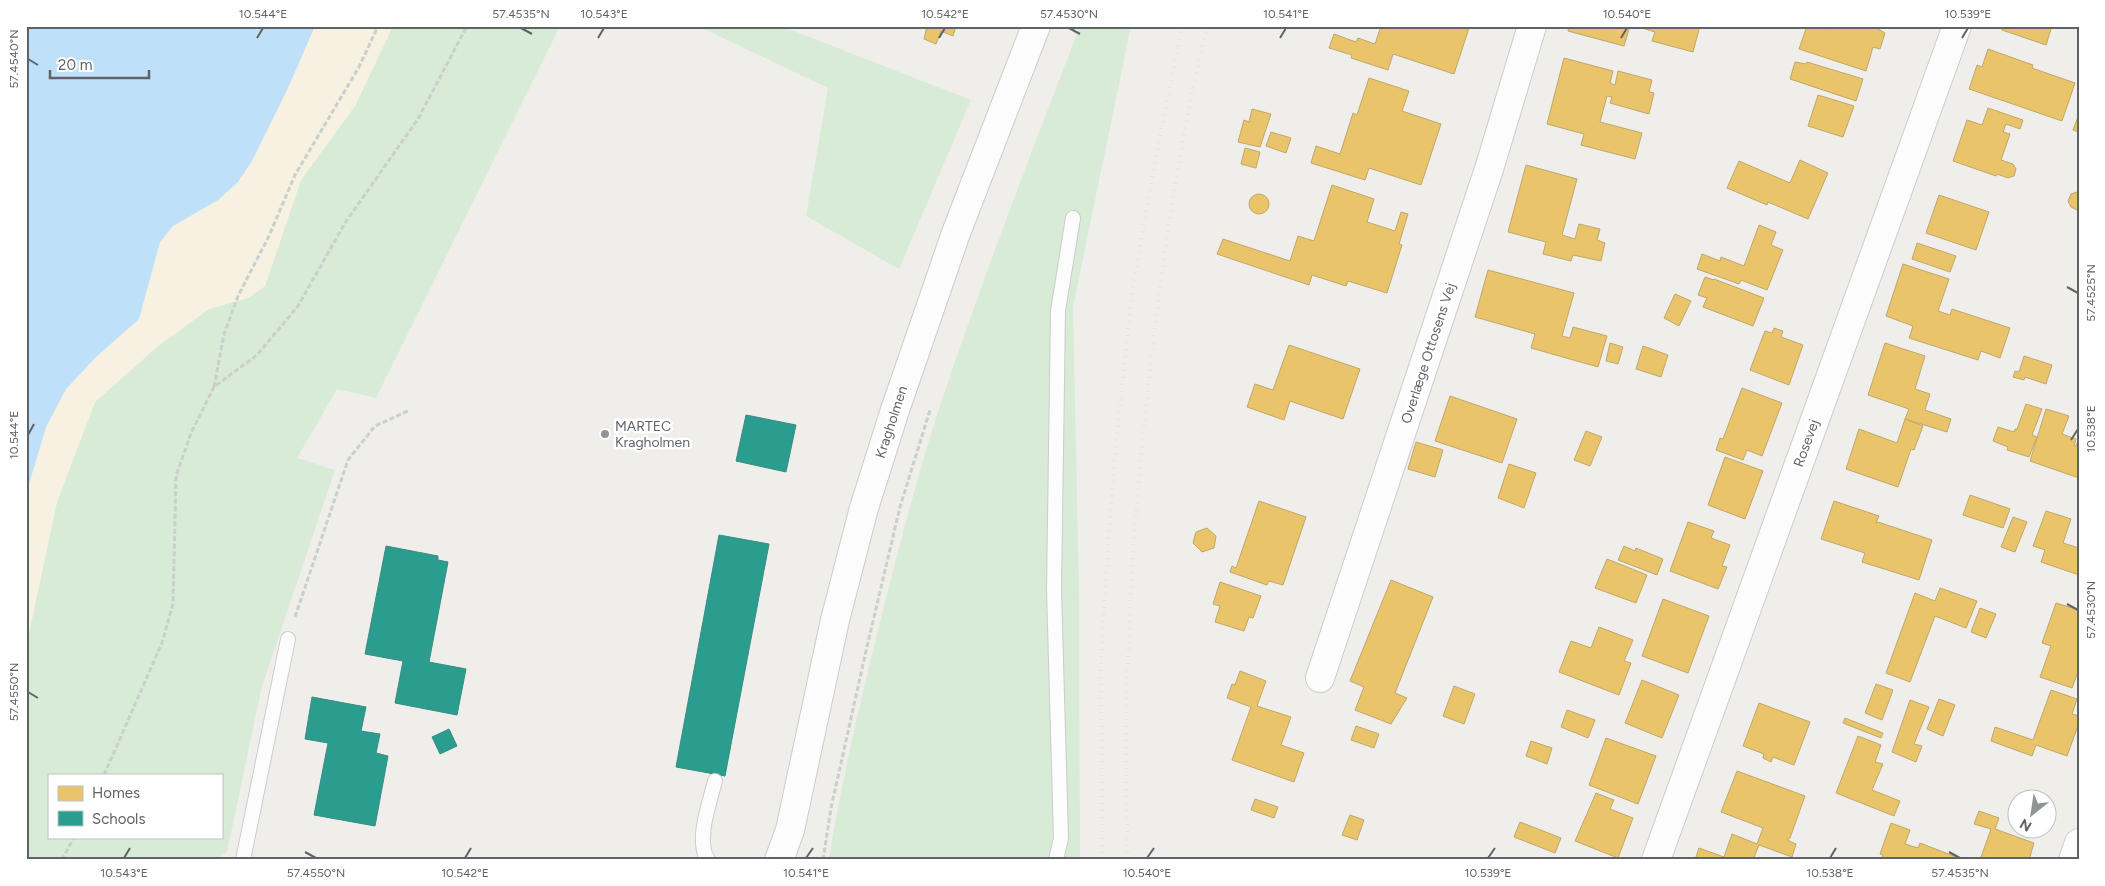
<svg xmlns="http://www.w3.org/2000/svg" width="2105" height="886" viewBox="0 0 2105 886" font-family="Figtree,sans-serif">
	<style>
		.green { fill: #d8ebd6; fill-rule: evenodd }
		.sand { fill: #f6f1e1 }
		.water { fill: #bfe0f9 }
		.homes { fill: #e9c46a; stroke: #c0a769 }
		.schools { fill: #2a9d8f; stroke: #3a8c83 }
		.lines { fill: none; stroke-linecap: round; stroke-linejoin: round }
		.service-casing { stroke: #cbcccc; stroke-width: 16 }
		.minor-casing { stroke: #cbcccc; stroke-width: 30 }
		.tertiary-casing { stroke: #cbcccc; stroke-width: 30 }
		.path { stroke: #cacfcc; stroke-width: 3; stroke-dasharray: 5 2.5; stroke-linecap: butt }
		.service { stroke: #fdfcfc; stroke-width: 14 }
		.minor { stroke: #fdfcfc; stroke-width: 28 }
		.tertiary { stroke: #fdfcfc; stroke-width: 28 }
		.rail { stroke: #e4e4e4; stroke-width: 4; stroke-dasharray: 1 6; stroke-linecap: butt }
		.ticks { fill: none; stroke: #5f6368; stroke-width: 2 }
		.poi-dot { fill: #919496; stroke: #fff; stroke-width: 2 }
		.labels { text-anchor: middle; stroke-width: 5; stroke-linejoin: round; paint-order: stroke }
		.street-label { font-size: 14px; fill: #5f6368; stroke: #fff }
		.poi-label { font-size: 14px; fill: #5f6368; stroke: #fff; text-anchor: start }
		.neatline { fill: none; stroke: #5f6368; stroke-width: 2 }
		.ticks-label { font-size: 12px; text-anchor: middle; fill: #5f6368 }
	</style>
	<rect width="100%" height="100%" fill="#efeeea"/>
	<g class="green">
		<path d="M 393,26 L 560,26 L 376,398 L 337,389 L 297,458 L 335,470 L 262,686 L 227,852 L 215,860 L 26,860 L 26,647 L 57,502 L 95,402 L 158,346 L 209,309 L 248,298 L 265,286 L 301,180 L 355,106 ZM 49,775 L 221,775 L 221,837 L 49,837 Z"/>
		<polygon points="698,26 781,26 971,100 899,269 806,216 828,88"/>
		<path d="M 1080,26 L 1131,26 L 1073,307 L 1079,594 L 1080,860 L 829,860 C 843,770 865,682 887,594 C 903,532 919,470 939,409 C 982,280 1031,153 1080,26 Z"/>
	</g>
	<polygon class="sand" points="315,26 393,26 355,106 301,180 265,286 248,298 209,309 158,346 95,402 57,502 26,647 26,494 46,427 66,389 96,357 139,319 160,242 173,226 218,200 238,182 253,159 288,88"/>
	<polygon class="water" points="26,26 315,26 288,88 253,159 238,182 218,200 173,226 160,242 139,319 96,357 66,389 46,427 26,494"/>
	<g class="homes">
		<polygon points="927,26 956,26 953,36 941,31 936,44 924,39"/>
		<polygon points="1381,26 1463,26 1469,28 1454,74 1393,54 1388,70 1351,58 1352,55 1329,48 1334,34 1356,42 1358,38 1375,44"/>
		<polygon points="1569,26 1630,26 1624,46 1568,31"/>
		<polygon points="1635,26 1700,26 1693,52 1652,41 1655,32"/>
		<polygon points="1807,26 1819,26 1828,29 1829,26 1873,26 1885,33 1880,49 1873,47 1866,71 1799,49"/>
		<polygon points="2003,26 2052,26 2046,45 2002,30"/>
		<polygon points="1988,49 2033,65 2032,68 2075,83 2062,121 1969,89 1977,65 1982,67"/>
		<polygon points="1564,58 1613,71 1610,83 1615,85 1618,71 1652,80 1649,92 1654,93 1649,114 1610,103 1612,97 1607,96 1600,122 1642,133 1635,159 1581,145 1584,134 1547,124"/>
		<polygon points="1795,62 1806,64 1807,62 1863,79 1856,101 1790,79"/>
		<polygon points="1369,78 1409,91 1402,111 1441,124 1421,185 1369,168 1365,180 1311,163 1316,146 1340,154 1353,113 1357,115"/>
		<polygon points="1818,95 1854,106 1843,137 1808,126"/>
		<polygon points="1988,108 2023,120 2020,129 2006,124 2003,132 2010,134 2001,160 2013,164 2016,169 2014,176 2008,178 1997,174 1996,176 1953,161 1967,120 1982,125"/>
		<polygon points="1252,109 1271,114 1260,147 1238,142 1244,120 1249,122"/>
		<polygon points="2079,114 2079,132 2073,130"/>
		<polygon points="1271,132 1291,138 1286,153 1266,146"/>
		<polygon points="1245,148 1260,152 1256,168 1241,164"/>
		<polygon points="1800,160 1828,173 1808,219 1768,202 1767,205 1727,188 1739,161 1790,183"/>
		<polygon points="1526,165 1577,179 1562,235 1575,239 1579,224 1600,229 1597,240 1605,243 1601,261 1573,255 1571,261 1543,254 1546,242 1508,232"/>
		<polygon points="1332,185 1374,199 1367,222 1395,231 1401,212 1408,214 1399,244 1402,245 1387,293 1348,281 1346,286 1312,275 1309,285 1217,254 1223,239 1290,261 1298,236 1314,241"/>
		<polygon points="2077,192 2079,209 2077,210 2071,207 2068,201 2071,194"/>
		<circle cx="1259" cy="204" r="10"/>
		<polygon points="1939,195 1989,212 1976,250 1926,233"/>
		<polygon points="1759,225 1776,232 1771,245 1783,250 1767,290 1741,280 1739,284 1697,269 1702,254 1720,261 1721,257 1744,266"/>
		<polygon points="1917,243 1956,256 1950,272 1912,259"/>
		<polygon points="1903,264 1949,279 1938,311 1950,315 1952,309 2010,328 2000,358 1981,351 1978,360 1909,338 1913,326 1886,316"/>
		<polygon points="1488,270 1574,293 1562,336 1570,338 1573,327 1607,336 1598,367 1531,348 1535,334 1475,317"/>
		<polygon points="1705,277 1714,280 1714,279 1764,298 1753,326 1703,307 1707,298 1698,295"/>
		<polygon points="1675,294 1691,301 1679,326 1664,318"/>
		<polygon points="1774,328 1783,331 1781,337 1803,345 1789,385 1750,370 1765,331 1772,333"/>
		<polygon points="1610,343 1623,347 1618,364 1606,361"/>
		<polygon points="1885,343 1925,356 1915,389 1930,394 1925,410 1951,419 1947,432 1905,419 1909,409 1868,395"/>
		<polygon points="1289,345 1360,369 1343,419 1290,401 1284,420 1247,407 1255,384 1273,390"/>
		<polygon points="1643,346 1668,355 1661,377 1636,369"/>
		<polygon points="2024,356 2052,365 2046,384 2025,377 2024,380 2013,377 2015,371 2019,372"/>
		<polygon points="1742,388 1782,403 1762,456 1747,450 1743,460 1716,450 1720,438 1723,439"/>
		<polygon points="1450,396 1517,419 1502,463 1435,441"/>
		<polygon points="2026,404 2042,409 2032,435 2037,437 2029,457 2007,450 2008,447 1993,441 1998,427 2014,432 2015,429 2017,429"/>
		<polygon points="2046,409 2069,416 2062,434 2076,439 2074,446 2076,446 2079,438 2079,478 2030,461"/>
		<polygon points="1905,419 1923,426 1914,450 1911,449 1898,487 1846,469 1859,429 1897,443"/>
		<polygon points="1586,431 1602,437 1590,466 1574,460"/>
		<polygon points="1416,442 1443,450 1435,477 1408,469"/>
		<polygon points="1725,457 1763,471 1745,519 1708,505"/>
		<polygon points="1509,464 1536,473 1524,508 1498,498"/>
		<polygon points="1970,495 2010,509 2003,528 1963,515"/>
		<polygon points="1259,501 1306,517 1283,585 1269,581 1267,585 1230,572 1232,566 1236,568"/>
		<polygon points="1834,501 1879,516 1876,523 1878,522 1932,540 1919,580 1862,562 1865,553 1821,539"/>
		<polygon points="2046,511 2071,519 2063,543 2079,548 2079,575 2041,562 2045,550 2033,546"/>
		<polygon points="2013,517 2027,522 2015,552 2001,547"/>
		<polygon points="1688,522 1714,531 1711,538 1730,545 1722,566 1727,567 1718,589 1670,571"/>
		<polygon points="1207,528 1216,536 1214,548 1202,552 1193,543 1196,532"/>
		<polygon points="1624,546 1635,551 1636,548 1663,559 1657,575 1618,560"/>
		<polygon points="1607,559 1647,575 1636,603 1595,588"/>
		<polygon points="1391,580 1433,597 1395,693 1407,698 1391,724 1355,710 1364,687 1350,681"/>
		<polygon points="1220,582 1261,596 1253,618 1249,617 1244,631 1215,622 1220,606 1213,604"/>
		<polygon points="1940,588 1977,601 1966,628 1935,616 1910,682 1886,673 1915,593 1935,601"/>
		<polygon points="1663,599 1709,616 1688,673 1642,656"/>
		<polygon points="2056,603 2079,610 2079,669 2072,688 2040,677 2051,646 2042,643"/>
		<polygon points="1980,608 1996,614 1986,638 1971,632"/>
		<polygon points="1599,627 1633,640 1624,661 1631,663 1619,695 1559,672 1571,641 1591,648"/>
		<polygon points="1240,671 1266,681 1257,706 1291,717 1281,745 1304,753 1294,782 1232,760 1251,707 1227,698 1232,684 1235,685"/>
		<polygon points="1642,680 1679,695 1662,738 1625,723"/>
		<polygon points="1876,684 1893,690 1882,720 1865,713"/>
		<polygon points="1454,686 1475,694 1464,724 1443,716"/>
		<polygon points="2051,690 2077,699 2072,714 2079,716 2079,723 2067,756 2036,745 2032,756 1991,741 1995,727 2033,740"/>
		<polygon points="1939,699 1955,705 1943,736 1927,729"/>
		<polygon points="1910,700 1929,707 1914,744 1922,746 1916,762 1892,752"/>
		<polygon points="1759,703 1810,722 1794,765 1773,757 1771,762 1763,758 1764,754 1743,746"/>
		<polygon points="1567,710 1595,720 1588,738 1561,727"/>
		<polygon points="1845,718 1883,733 1881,738 1843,723"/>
		<polygon points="1356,726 1379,734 1374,748 1351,740"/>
		<polygon points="1858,736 1881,745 1875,762 1883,764 1872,790 1900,801 1894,816 1836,793"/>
		<polygon points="1606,738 1656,756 1638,804 1589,785"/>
		<polygon points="1531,741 1552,748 1547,764 1526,756"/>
		<polygon points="1737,771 1805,796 1790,838 1787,840 1796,844 1792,857 1759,845 1753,860 1695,860 1699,848 1724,857 1732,834 1757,844 1763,828 1721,812"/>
		<polygon points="1596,793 1614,800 1610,809 1633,818 1618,858 1575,841"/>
		<polygon points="1255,799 1278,807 1274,818 1251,810"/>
		<polygon points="1979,811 1999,818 1995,829 2034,843 2029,860 1980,860 1991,829 1974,824"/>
		<polygon points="1350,815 1364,820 1357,840 1342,835"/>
		<polygon points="1520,822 1561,838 1555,853 1514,837"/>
		<polygon points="1891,823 1910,830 1905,844 1918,848 1920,843 1964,860 1881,860 1883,855 1880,854"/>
	</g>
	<g class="schools">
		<polygon points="746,415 796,425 786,472 736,461"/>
		<polygon points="719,535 769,544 725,776 676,767"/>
		<polygon points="386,546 438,556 438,560 448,562 429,662 466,669 457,715 395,703 403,661 365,654"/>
		<polygon points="312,697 366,707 361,731 380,734 376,753 388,756 375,826 314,815 328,743 305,739"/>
		<polygon points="449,729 457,746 440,754 432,737"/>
	</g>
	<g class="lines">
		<g class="service-casing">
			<g id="service">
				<polyline points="243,860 288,639"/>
				<path d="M 708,860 C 695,841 710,802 715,781"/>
				<polyline points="1056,860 1061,838 1054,590 1058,311 1073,218"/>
			</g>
		</g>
		<g class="minor-casing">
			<g id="minor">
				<polyline points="1320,678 1490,166 1532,26"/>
				<polyline points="1656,860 1957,26"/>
				<polyline points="2073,860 2079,843"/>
			</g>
		</g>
		<g class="tertiary-casing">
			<polyline id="tertiary" points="779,860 790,830 835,620 864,508 895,410 956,233 1036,26"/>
		</g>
		<g class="path">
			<polyline points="214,387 224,334 238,296 269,236 295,175 359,67 378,26"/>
			<polyline points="295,617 348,460 375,426 408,411"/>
			<polyline points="104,775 162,643 173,604 176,476 191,433 214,387 257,355 298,306 345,223 418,119 467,26"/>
			<polyline points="62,860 74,837"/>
			<polyline points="823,860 831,808 866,651 900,507 930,410"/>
		</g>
		<use href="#service" class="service"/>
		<use href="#minor" class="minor"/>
		<use href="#tertiary" class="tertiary"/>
		<g class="rail">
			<polyline points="1102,860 1101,660 1113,474 1132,292 1151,182 1182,26"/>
			<path d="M 1128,860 C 1122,700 1131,539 1149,380 C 1162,261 1179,142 1207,26"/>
		</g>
	</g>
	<path class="ticks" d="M 521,28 L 532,34M 1069,28 L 1080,34M 257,38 L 263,28M 598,38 L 604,28M 939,38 L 945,28M 1280,38 L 1286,28M 1621,38 L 1627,28M 1962,38 L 1968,28M 28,59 L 38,65M 2067,287 L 2078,293M 28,435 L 34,424M 2071,440 L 2078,429M 2067,604 L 2078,610M 28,692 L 38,698M 305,852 L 316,858M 1949,852 L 1960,858M 124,858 L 130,848M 465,858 L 471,848M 806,858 L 813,848M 1147,858 L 1154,848M 1488,858 L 1495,848M 1830,858 L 1836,848"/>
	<circle class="poi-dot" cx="605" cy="434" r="5"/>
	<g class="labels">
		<g class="street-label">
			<text transform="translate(1428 353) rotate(-72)" y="5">Overlæge Ottosens Vej</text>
			<text transform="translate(891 422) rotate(-72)" y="5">Kragholmen</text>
			<text transform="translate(1806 443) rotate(-70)" y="5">Rosevej</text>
		</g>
		<g class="poi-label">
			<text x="615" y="431">MARTEC<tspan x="615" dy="16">Kragholmen</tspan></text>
		</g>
	</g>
	<rect width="2105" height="886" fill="none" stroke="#ffffff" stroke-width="55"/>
	<rect x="48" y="774" width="175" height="65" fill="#ffffff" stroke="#bfc1c3"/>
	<rect x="58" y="786" width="25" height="15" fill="#e9c46a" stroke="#bfc1c3"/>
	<text x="92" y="798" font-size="15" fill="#5f6368">Homes</text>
	<rect x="58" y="811" width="25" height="15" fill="#2a9d8f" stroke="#bfc1c3"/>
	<text x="92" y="824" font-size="15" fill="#5f6368">Schools</text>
	<g transform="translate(2032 814) rotate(210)"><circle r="24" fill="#ffffff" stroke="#bfc1c3"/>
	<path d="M0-4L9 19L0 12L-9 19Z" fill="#919496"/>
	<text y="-8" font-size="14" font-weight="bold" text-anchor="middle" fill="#5f6368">N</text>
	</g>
	<path d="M50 70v8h99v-8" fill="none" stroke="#5f6368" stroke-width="2.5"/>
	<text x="58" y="70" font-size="15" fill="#5f6368" stroke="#ffffff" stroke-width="4" paint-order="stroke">20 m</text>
	<rect x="28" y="28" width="2050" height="830" class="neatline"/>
	<g class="ticks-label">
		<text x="263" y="18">10.544°E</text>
		<text x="521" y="18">57.4535°N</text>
		<text x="604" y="18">10.543°E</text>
		<text x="945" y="18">10.542°E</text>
		<text x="1069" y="18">57.4530°N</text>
		<text x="1286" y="18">10.541°E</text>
		<text x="1627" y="18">10.540°E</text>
		<text x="1968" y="18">10.539°E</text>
		<text transform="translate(14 59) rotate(-90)" y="4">57.4540°N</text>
		<text transform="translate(2091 293) rotate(-90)" y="4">57.4525°N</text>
		<text transform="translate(2091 429) rotate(-90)" y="4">10.538°E</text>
		<text transform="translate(14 435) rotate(-90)" y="4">10.544°E</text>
		<text transform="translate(2091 610) rotate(-90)" y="4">57.4530°N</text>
		<text transform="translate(14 692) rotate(-90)" y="4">57.4550°N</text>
		<text x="124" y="877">10.543°E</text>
		<text x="316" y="877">57.4550°N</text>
		<text x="465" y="877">10.542°E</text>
		<text x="806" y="877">10.541°E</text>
		<text x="1147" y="877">10.540°E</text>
		<text x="1488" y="877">10.539°E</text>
		<text x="1830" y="877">10.538°E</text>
		<text x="1960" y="877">57.4535°N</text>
	</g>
</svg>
